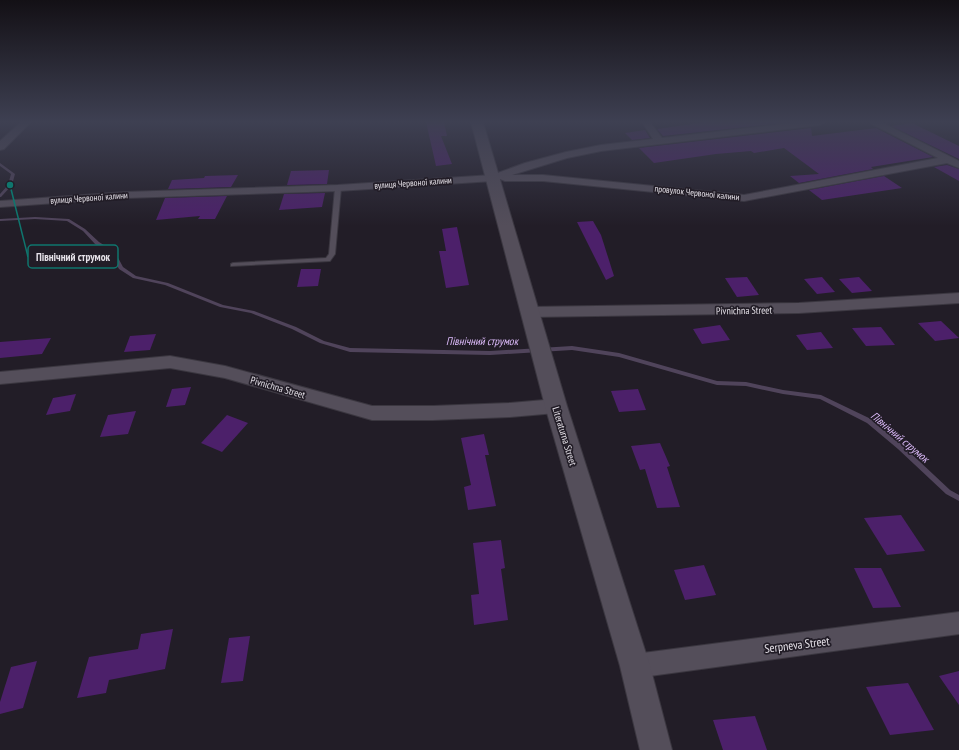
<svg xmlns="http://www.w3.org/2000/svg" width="959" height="750" viewBox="0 0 959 750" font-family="'PT Sans Narrow',sans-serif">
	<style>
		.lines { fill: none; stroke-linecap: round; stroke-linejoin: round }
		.stream { fill: #50445b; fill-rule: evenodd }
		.building { fill: #4c206a }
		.service-casing { stroke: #3b3740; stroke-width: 2 }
		.minor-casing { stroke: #3b3740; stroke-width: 2 }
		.tertiary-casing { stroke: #3b3740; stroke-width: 2 }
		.service { fill: #544e5a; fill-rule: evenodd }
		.minor { fill: #544e5a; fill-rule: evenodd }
		.tertiary { fill: #544e5a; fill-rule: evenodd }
		.labels { text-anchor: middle; stroke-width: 3.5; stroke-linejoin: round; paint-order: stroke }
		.far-street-label { font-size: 9px; fill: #e5e1e8; stroke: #221d27 }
		.street-label { font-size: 10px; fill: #e5e1e8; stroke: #221d27 }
		.water-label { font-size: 11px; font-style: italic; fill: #ddbbfb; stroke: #221d27 }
		.near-street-label { font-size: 12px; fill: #e5e1e8; stroke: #221d27 }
		.leader { fill: none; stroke: #0f766e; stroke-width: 1.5 }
		.callout-dot { fill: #0f766e; stroke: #221d27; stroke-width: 1.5 }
		.callout { fill: #221d27; stroke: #0f766e; stroke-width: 1.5 }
		.callout-label { font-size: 11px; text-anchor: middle; font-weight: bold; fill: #e5e1e8 }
	</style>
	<rect width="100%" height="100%" fill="#221d27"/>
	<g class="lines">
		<g class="stream">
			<polygon points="0,163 15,174 12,185 1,197 0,197 0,194 8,185 11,174 0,166"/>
			<polygon points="35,217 69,219 85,229 99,242 115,252 123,267 136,276 168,283 223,305 254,311 296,327 324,341 350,348 490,351 572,346 619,353 717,381 746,382 783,390 821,395 871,419 902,445 950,490 959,495 959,501 946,494 898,449 867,423 820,399 783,394 746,386 717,385 619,357 572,350 490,355 350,352 320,343 292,329 251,313 220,307 165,285 133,278 119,269 111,254 95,244 83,231 67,221 35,219 0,221 0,219"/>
		</g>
	</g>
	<g class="building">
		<polygon points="426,122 444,122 447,136 441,136 452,164 436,166"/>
		<polygon points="705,122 791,122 663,136 657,129"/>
		<polygon points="912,123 959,146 959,159 891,126"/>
		<polygon points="811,128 812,136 876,128 933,157 871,167 873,169 799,183 790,176 819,174 784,148 754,153 751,151 716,154 654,163 639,148"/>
		<polygon points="645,130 650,138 632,140 625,133"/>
		<polygon points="947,165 959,169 959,181 934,167"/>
		<polygon points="329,170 327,184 287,185 291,171"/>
		<polygon points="238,175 231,187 168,189 172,180 204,178 205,176"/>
		<polygon points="884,176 902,188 822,200 809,190"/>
		<polygon points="325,193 322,207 279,210 284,194"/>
		<polygon points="227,196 215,219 198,219 200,216 156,220 165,198"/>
		<polygon points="593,221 601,235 614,276 606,280 577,222"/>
		<polygon points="457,227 469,285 446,288 439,251 446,251 442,229"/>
		<polygon points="301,269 321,269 318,286 297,287"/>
		<polygon points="747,277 759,295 737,297 725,278"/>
		<polygon points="822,277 835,292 817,294 804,279"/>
		<polygon points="859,277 872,291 852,293 839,279"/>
		<polygon points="941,321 959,338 935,341 918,323"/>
		<polygon points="720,325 730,340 702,344 693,329"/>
		<polygon points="881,327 895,345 866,346 852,328"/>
		<polygon points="821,332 833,348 807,350 796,335"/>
		<polygon points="156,334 150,350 124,352 130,336"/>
		<polygon points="51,338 42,354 0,358 0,342"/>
		<polygon points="191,387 185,405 166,407 172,389"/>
		<polygon points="638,389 646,410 619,412 611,391"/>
		<polygon points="76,394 70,411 46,415 53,398"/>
		<polygon points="136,411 128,434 100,437 108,415"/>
		<polygon points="227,415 248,423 222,452 201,443"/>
		<polygon points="484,434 489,455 485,455 496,506 468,510 464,487 471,485 461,438"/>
		<polygon points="660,443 670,466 667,467 680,507 657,508 645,469 640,470 631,446"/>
		<polygon points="901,515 925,551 887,555 864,518"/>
		<polygon points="501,540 505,568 501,569 508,620 474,625 471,595 479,594 473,543"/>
		<polygon points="704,565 716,595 685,600 674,570"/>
		<polygon points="854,568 881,568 901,607 873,608"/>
		<polygon points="173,629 165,669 109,680 106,693 77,698 89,657 138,649 141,634"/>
		<polygon points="250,636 243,681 221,683 229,638"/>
		<polygon points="37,661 23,708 0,714 0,702 11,667"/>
		<polygon points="959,671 959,705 939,676"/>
		<polygon points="908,683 934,730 890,735 866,687"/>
		<polygon points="755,716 767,750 723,750 713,720"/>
	</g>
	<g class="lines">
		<g class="service-casing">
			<polygon id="service" points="338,186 341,188 335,254 330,261 231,266 231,264 233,263 326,258 329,254 335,188"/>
		</g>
		<g class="minor-casing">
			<g id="minor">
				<polygon points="21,122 31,122 4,149 0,150 0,141"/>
				<polygon points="642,122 650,122 662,138 800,122 825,122 820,125 601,151 567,158 512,175 543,175 744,195 938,158 872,124 871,122 881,122 959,161 959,168 947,163 744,201 543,181 505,181 500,179 493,181 338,191 125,198 0,207 0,201 125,192 338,185 492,175 525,163 566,152 601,145 653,139"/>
				<polygon points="959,293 959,303 799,313 529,317 524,315 522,312 524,309 529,307 799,303"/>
				<polygon points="170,356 225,366 372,406 433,406 510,403 556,399 562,401 564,406 562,411 556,413 510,417 433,420 372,420 225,378 170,368 0,384 0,372"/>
				<polygon points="959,612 959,634 635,678 627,674 623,666 627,658 635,654"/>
			</g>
		</g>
		<g class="tertiary-casing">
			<polygon id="tertiary" points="471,122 483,122 567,406 650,666 672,750 640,750 620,666 545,406"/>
		</g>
		<use href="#service" class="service"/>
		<use href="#minor" class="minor"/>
		<use href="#tertiary" class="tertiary"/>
	</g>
	<linearGradient id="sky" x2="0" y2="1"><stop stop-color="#131015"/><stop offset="0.54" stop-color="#3e4052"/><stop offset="1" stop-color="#3e4052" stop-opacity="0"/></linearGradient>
	<rect width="959" height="226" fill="url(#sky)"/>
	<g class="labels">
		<g class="far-street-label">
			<text transform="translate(413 183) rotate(-4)" y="3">вулиця Червоної калини</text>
			<text transform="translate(697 193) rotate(6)" y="3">провулок Червоної калини</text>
			<text transform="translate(89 198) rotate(-4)" y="3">вулиця Червоної калини</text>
		</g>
		<g class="street-label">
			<text transform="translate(744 310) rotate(-1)" y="4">Pivnichna Street</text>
			<text transform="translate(278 387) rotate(16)" y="4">Pivnichna Street</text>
			<text transform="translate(565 436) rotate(73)" y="4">Literaturna Street</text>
		</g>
		<g class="water-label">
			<text x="482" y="345">Північний струмок</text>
			<text transform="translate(900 437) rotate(40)" y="4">Північний струмок</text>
		</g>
		<g class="near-street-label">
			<text transform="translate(797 645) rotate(-7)" y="4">Serpneva Street</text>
		</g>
	</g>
	<path class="leader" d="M10 185L28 257"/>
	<circle class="callout-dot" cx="10" cy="185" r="4"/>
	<rect class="callout" x="28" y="245" width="90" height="23" rx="4"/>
	<g class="callout-label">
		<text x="73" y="261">Північний струмок</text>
	</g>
</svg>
